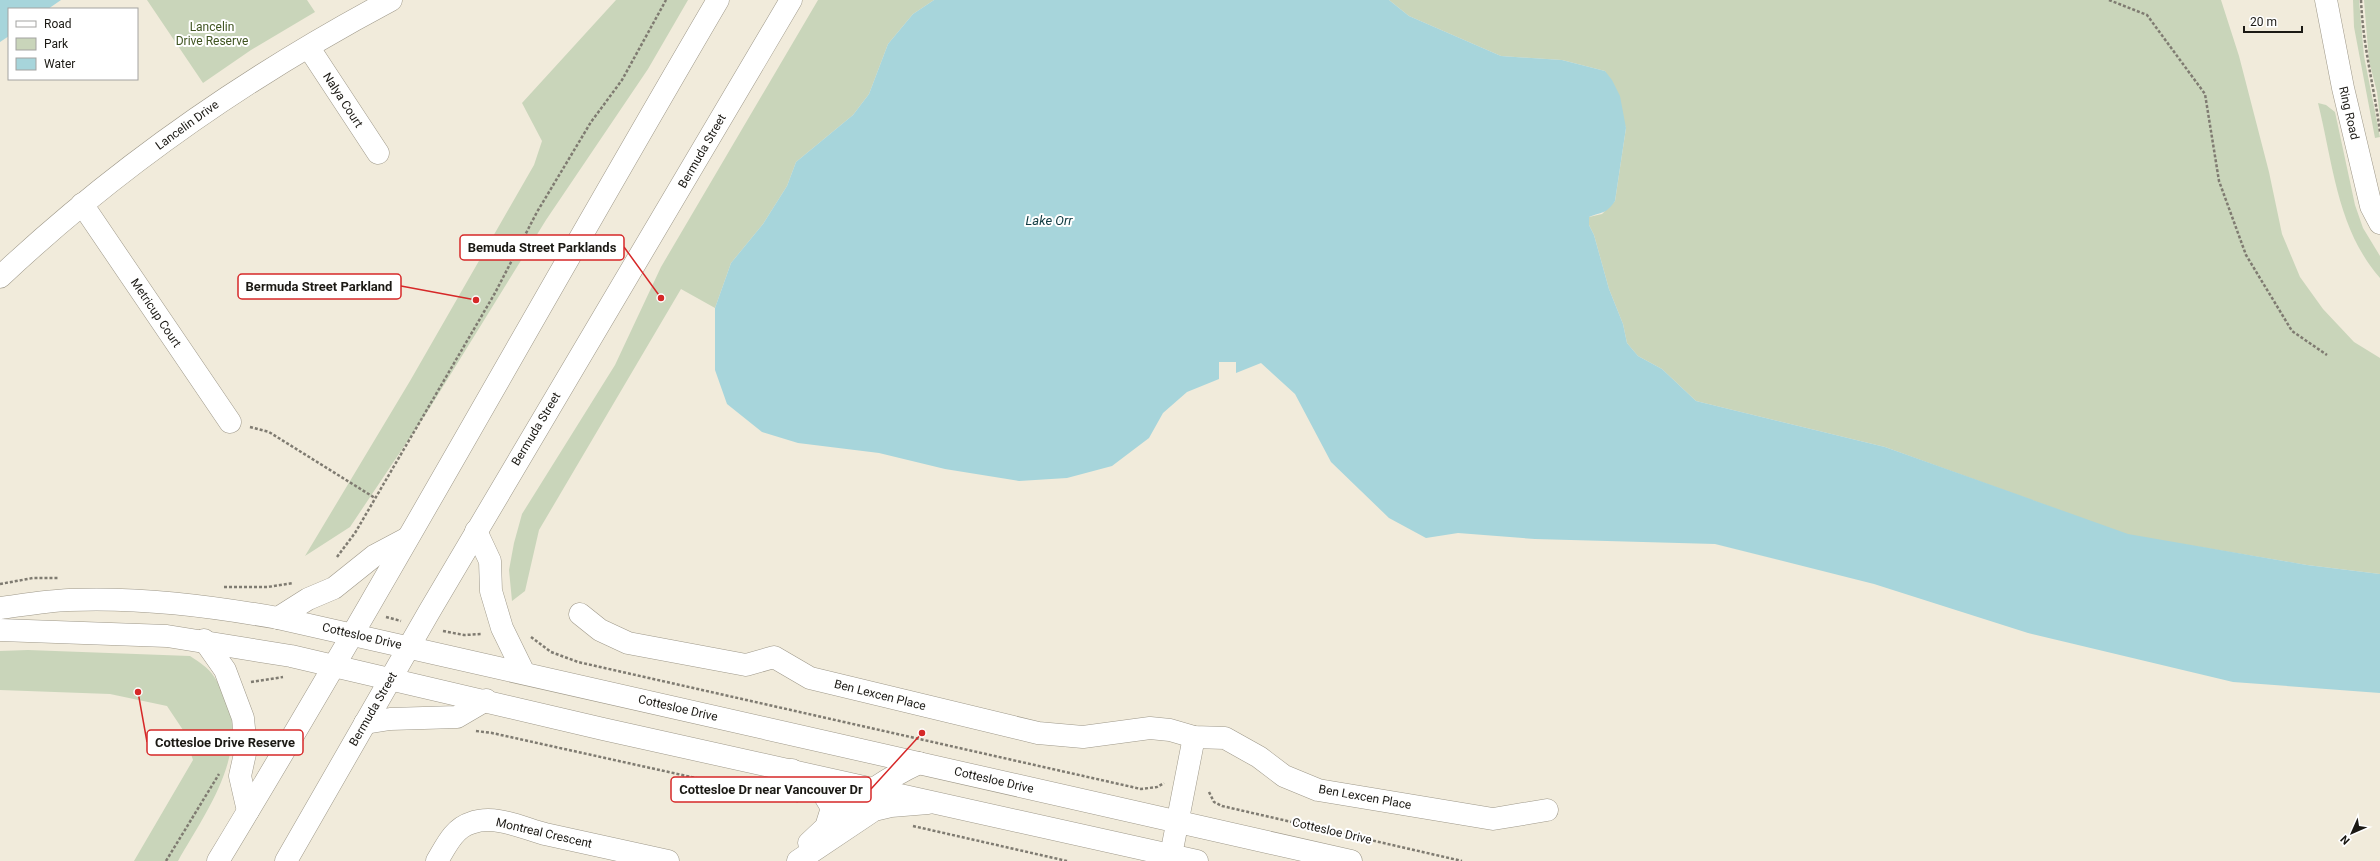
<svg xmlns="http://www.w3.org/2000/svg" width="2380" height="861" viewBox="0 0 2380 861" font-family="Roboto,sans-serif">
	<style>
		.green { fill: #c9d5ba }
		.water { fill: #a7d5db }
		.lines { fill: none; stroke-linecap: round; stroke-linejoin: round }
		.minor-casing { stroke: #9e9889; stroke-width: 23 }
		.major-casing { stroke: #9e9889; stroke-width: 23 }
		.path { stroke: #7f7b71; stroke-width: 2.5; stroke-dasharray: 3 2; stroke-linecap: butt }
		.minor { stroke: #fff; stroke-width: 22 }
		.major { stroke: #fff; stroke-width: 22 }
		.labels { text-anchor: middle; stroke-width: 4; stroke-linejoin: round; paint-order: stroke }
		.park-label { font-size: 12px; fill: #415522; stroke: #fff }
		.street-label { font-size: 12px; fill: #1b1914; stroke: #fff }
		.water-label { font-size: 13px; font-style: italic; fill: #0f3a40; stroke: #fff }
		.leader { fill: none; stroke: #d62828; stroke-width: 1.5 }
		.callout-dot { fill: #d62828; stroke: #fff; stroke-width: 1.5 }
		.callout { fill: #fff; stroke: #d62828; stroke-width: 1.5 }
		.callout-label { font-size: 13px; text-anchor: middle; font-weight: bold; fill: #1b1914 }
	</style>
	<rect width="100%" height="100%" fill="#f1ebdb"/>
	<g class="green">
		<polygon points="147,0 307,0 315,12 251,50 203,83"/>
		<polygon points="616,0 688,0 648,69 546,220 431,406 350,527 305,556 410,381 534,165 542,141 522,103"/>
		<polygon points="818,0 934,0 913,14 888,44 869,94 853,115 796,162 787,186 763,224 731,263 715,308 681,289 539,530 525,591 512,601 509,570 514,543 522,514 615,365 661,267"/>
		<polygon points="1389,0 2221,0 2239,56 2269,172 2282,234 2300,277 2323,309 2354,342 2380,358 2380,574 2307,565 2128,535 1885,447 1696,401 1662,369 1638,356 1627,343 1623,324 1609,289 1594,235 1589,225 1589,217 1602,214 1615,201 1626,128 1605,71 1562,60 1501,56 1409,16"/>
		<polygon points="2353,0 2359,0 2364,56 2380,137 2375,138 2354,27"/>
		<polygon points="2364,0 2380,0 2380,118 2377,92 2369,61"/>
		<path d="M 2318,103 L 2326,105 L 2335,112 L 2355,205 L 2363,228 L 2380,256 L 2380,278 C 2337,229 2333,163 2318,103 Z"/>
		<path d="M 28,650 L 190,656 C 211,669 217,677 225,700 C 227,707 232,716 232,724 C 236,773 201,820 178,861 L 134,861 L 193,760 L 183,730 L 167,706 L 110,694 L 0,690 L 0,651 Z"/>
	</g>
	<g class="water">
		<polygon points="0,0 61,0 48,9 9,9 9,36 0,42"/>
		<path d="M 934,0 L 1389,0 L 1409,16 L 1501,56 L 1562,60 L 1605,71 L 1612,80 L 1620,96 L 1626,128 L 1615,201 C 1605,215 1603,211 1589,217 L 1589,225 L 1594,235 L 1609,289 L 1623,324 L 1627,343 L 1638,356 L 1662,369 L 1696,401 L 1885,447 L 2128,534 L 2307,565 L 2380,574 L 2380,693 L 2233,682 L 2028,633 L 1874,584 L 1715,544 L 1535,539 L 1458,533 L 1426,538 L 1389,518 L 1331,462 L 1295,394 L 1261,363 L 1236,373 L 1236,362 L 1219,362 L 1219,379 L 1187,392 L 1163,413 L 1149,438 L 1112,466 L 1067,478 L 1019,481 L 945,469 L 879,453 L 798,443 L 762,432 L 727,404 L 715,370 L 715,308 L 731,263 L 763,224 L 787,186 L 796,162 L 853,115 L 869,94 L 888,44 L 913,14 Z"/>
	</g>
	<g class="lines">
		<g class="minor-casing">
			<g id="minor">
				<polyline points="2326,0 2343,88 2371,206 2380,223"/>
				<polyline points="309,48 378,153"/>
				<polyline points="82,204 230,422"/>
				<path d="M 0,277 C 117,167 250,75 391,0"/>
				<polyline points="580,614 600,630 628,643 746,665 774,657 810,678 1038,733 1083,737 1150,728 1170,730 1194,737 1225,738 1259,757 1284,776 1318,790 1493,819 1547,810"/>
				<polyline points="792,770 823,793 832,808 826,827 809,843"/>
				<path d="M 826,827 C 847,804 891,776 919,763"/>
				<polyline points="1171,855 1194,737"/>
				<path d="M 437,861 C 446,846 454,828 471,823 C 495,814 522,828 545,834 C 586,843 627,852 668,861"/>
				<polyline points="798,861 874,810 891,806 928,803"/>
			</g>
		</g>
		<g class="major-casing">
			<g id="major">
				<polyline points="476,531 490,561 491,591 502,628 524,673"/>
				<path d="M 0,608 C 23,605 46,601 69,600 C 139,597 209,606 278,618 L 1351,861"/>
				<polyline points="278,618 308,599 334,588 374,556 406,539"/>
				<polyline points="0,630 167,636 291,656 603,729 1197,861"/>
				<polyline points="204,640 225,670 243,718 246,749 240,776 248,811"/>
				<polyline points="365,723 390,719 457,717 486,700"/>
				<path d="M 218,861 C 390,577 550,286 718,0"/>
				<polyline points="286,861 429,612 791,0"/>
			</g>
		</g>
		<g class="path">
			<polyline points="2109,0 2147,15 2205,94 2219,181 2246,255 2292,331 2327,355"/>
			<path d="M 2361,0 C 2363,47 2374,86 2380,132"/>
			<polyline points="250,427 269,432 375,498"/>
			<polyline points="337,557 355,533 495,293 537,212 591,122 622,80 666,0"/>
			<polyline points="0,584 33,578 59,578"/>
			<polyline points="224,587 268,587 293,583"/>
			<polyline points="386,617 401,621"/>
			<polyline points="443,631 464,635 482,634"/>
			<polyline points="531,637 551,652 578,662 1141,789 1157,787 1164,783"/>
			<polyline points="251,682 283,677"/>
			<path d="M 476,731 L 492,733 L 732,786 C 751,803 748,796 769,796 C 779,796 789,800 798,801"/>
			<polyline points="1209,792 1214,802 1222,806 1462,861"/>
			<polyline points="913,826 1067,861"/>
			<polyline points="166,861 219,774"/>
		</g>
		<use href="#minor" class="minor"/>
		<use href="#major" class="major"/>
	</g>
	<g class="labels">
		<g class="park-label">
			<text x="212" y="31">Lancelin<tspan x="212" dy="14">Drive Reserve</tspan></text>
		</g>
		<g class="street-label">
			<text transform="translate(343 100) rotate(57)" y="4">Nalya Court</text>
			<text transform="translate(2349 113) rotate(77)" y="4">Ring Road</text>
			<text transform="translate(187 125) rotate(-36)" y="4">Lancelin Drive</text>
			<text transform="translate(702 151) rotate(-60)" y="4">Bermuda Street</text>
			<text transform="translate(156 313) rotate(56)" y="4">Metricup Court</text>
			<text transform="translate(536 429) rotate(-59)" y="4">Bermuda Street</text>
			<text transform="translate(362 636) rotate(13)" y="4">Cottesloe Drive</text>
			<text transform="translate(880 695) rotate(14)" y="4">Ben Lexcen Place</text>
			<text transform="translate(678 708) rotate(13)" y="4">Cottesloe Drive</text>
			<text transform="translate(373 709) rotate(-60)" y="4">Bermuda Street</text>
			<text transform="translate(994 780) rotate(13)" y="4">Cottesloe Drive</text>
			<text transform="translate(1365 797) rotate(10)" y="4">Ben Lexcen Place</text>
			<text transform="translate(1332 831) rotate(13)" y="4">Cottesloe Drive</text>
			<text transform="translate(544 833) rotate(13)" y="4">Montreal Crescent</text>
		</g>
		<g class="water-label">
			<text x="1049" y="225">Lake Orr</text>
		</g>
	</g>
	<path class="leader" d="M661 298L624 247M476 300L401 286M138 692L147 742M922 733L871 789"/>
	<g class="callout-dot">
		<circle cx="661" cy="298" r="4"/>
		<circle cx="476" cy="300" r="4"/>
		<circle cx="138" cy="692" r="4"/>
		<circle cx="922" cy="733" r="4"/>
	</g>
	<g class="callout">
		<rect x="460" y="235" width="164" height="25" rx="4"/>
		<rect x="238" y="274" width="163" height="25" rx="4"/>
		<rect x="147" y="730" width="156" height="25" rx="4"/>
		<rect x="671" y="777" width="200" height="25" rx="4"/>
	</g>
	<g class="callout-label">
		<text x="542" y="252">Bemuda Street Parklands</text>
		<text x="319" y="291">Bermuda Street Parkland</text>
		<text x="225" y="747">Cottesloe Drive Reserve</text>
		<text x="771" y="794">Cottesloe Dr near Vancouver Dr</text>
	</g>
	<rect x="8" y="8" width="130" height="72" fill="#ffffff" stroke="#a4a3a1"/>
	<rect x="16" y="21" width="20" height="6" fill="#ffffff" stroke="#a4a3a1"/>
	<text x="44" y="28" font-size="12" fill="#1b1914">Road</text>
	<rect x="16" y="38" width="20" height="12" fill="#c9d5ba" stroke="#a4a3a1"/>
	<text x="44" y="48" font-size="12" fill="#1b1914">Park</text>
	<rect x="16" y="58" width="20" height="12" fill="#a7d5db" stroke="#a4a3a1"/>
	<text x="44" y="68" font-size="12" fill="#1b1914">Water</text>
	<g transform="translate(2352 833) rotate(225)" stroke="#ffffff" stroke-width="3" paint-order="stroke">
	<path d="M0-3L7 15L0 10L-7 15Z" fill="#1b1914"/>
	<text y="-6" font-size="11" font-weight="bold" text-anchor="middle" fill="#1b1914">N</text>
	</g>
	<path d="M2244 26v6h58v-6" fill="none" stroke="#1b1914" stroke-width="2"/>
	<text x="2250" y="26" font-size="12" fill="#1b1914" stroke="#ffffff" stroke-width="3" paint-order="stroke">20 m</text>
</svg>
